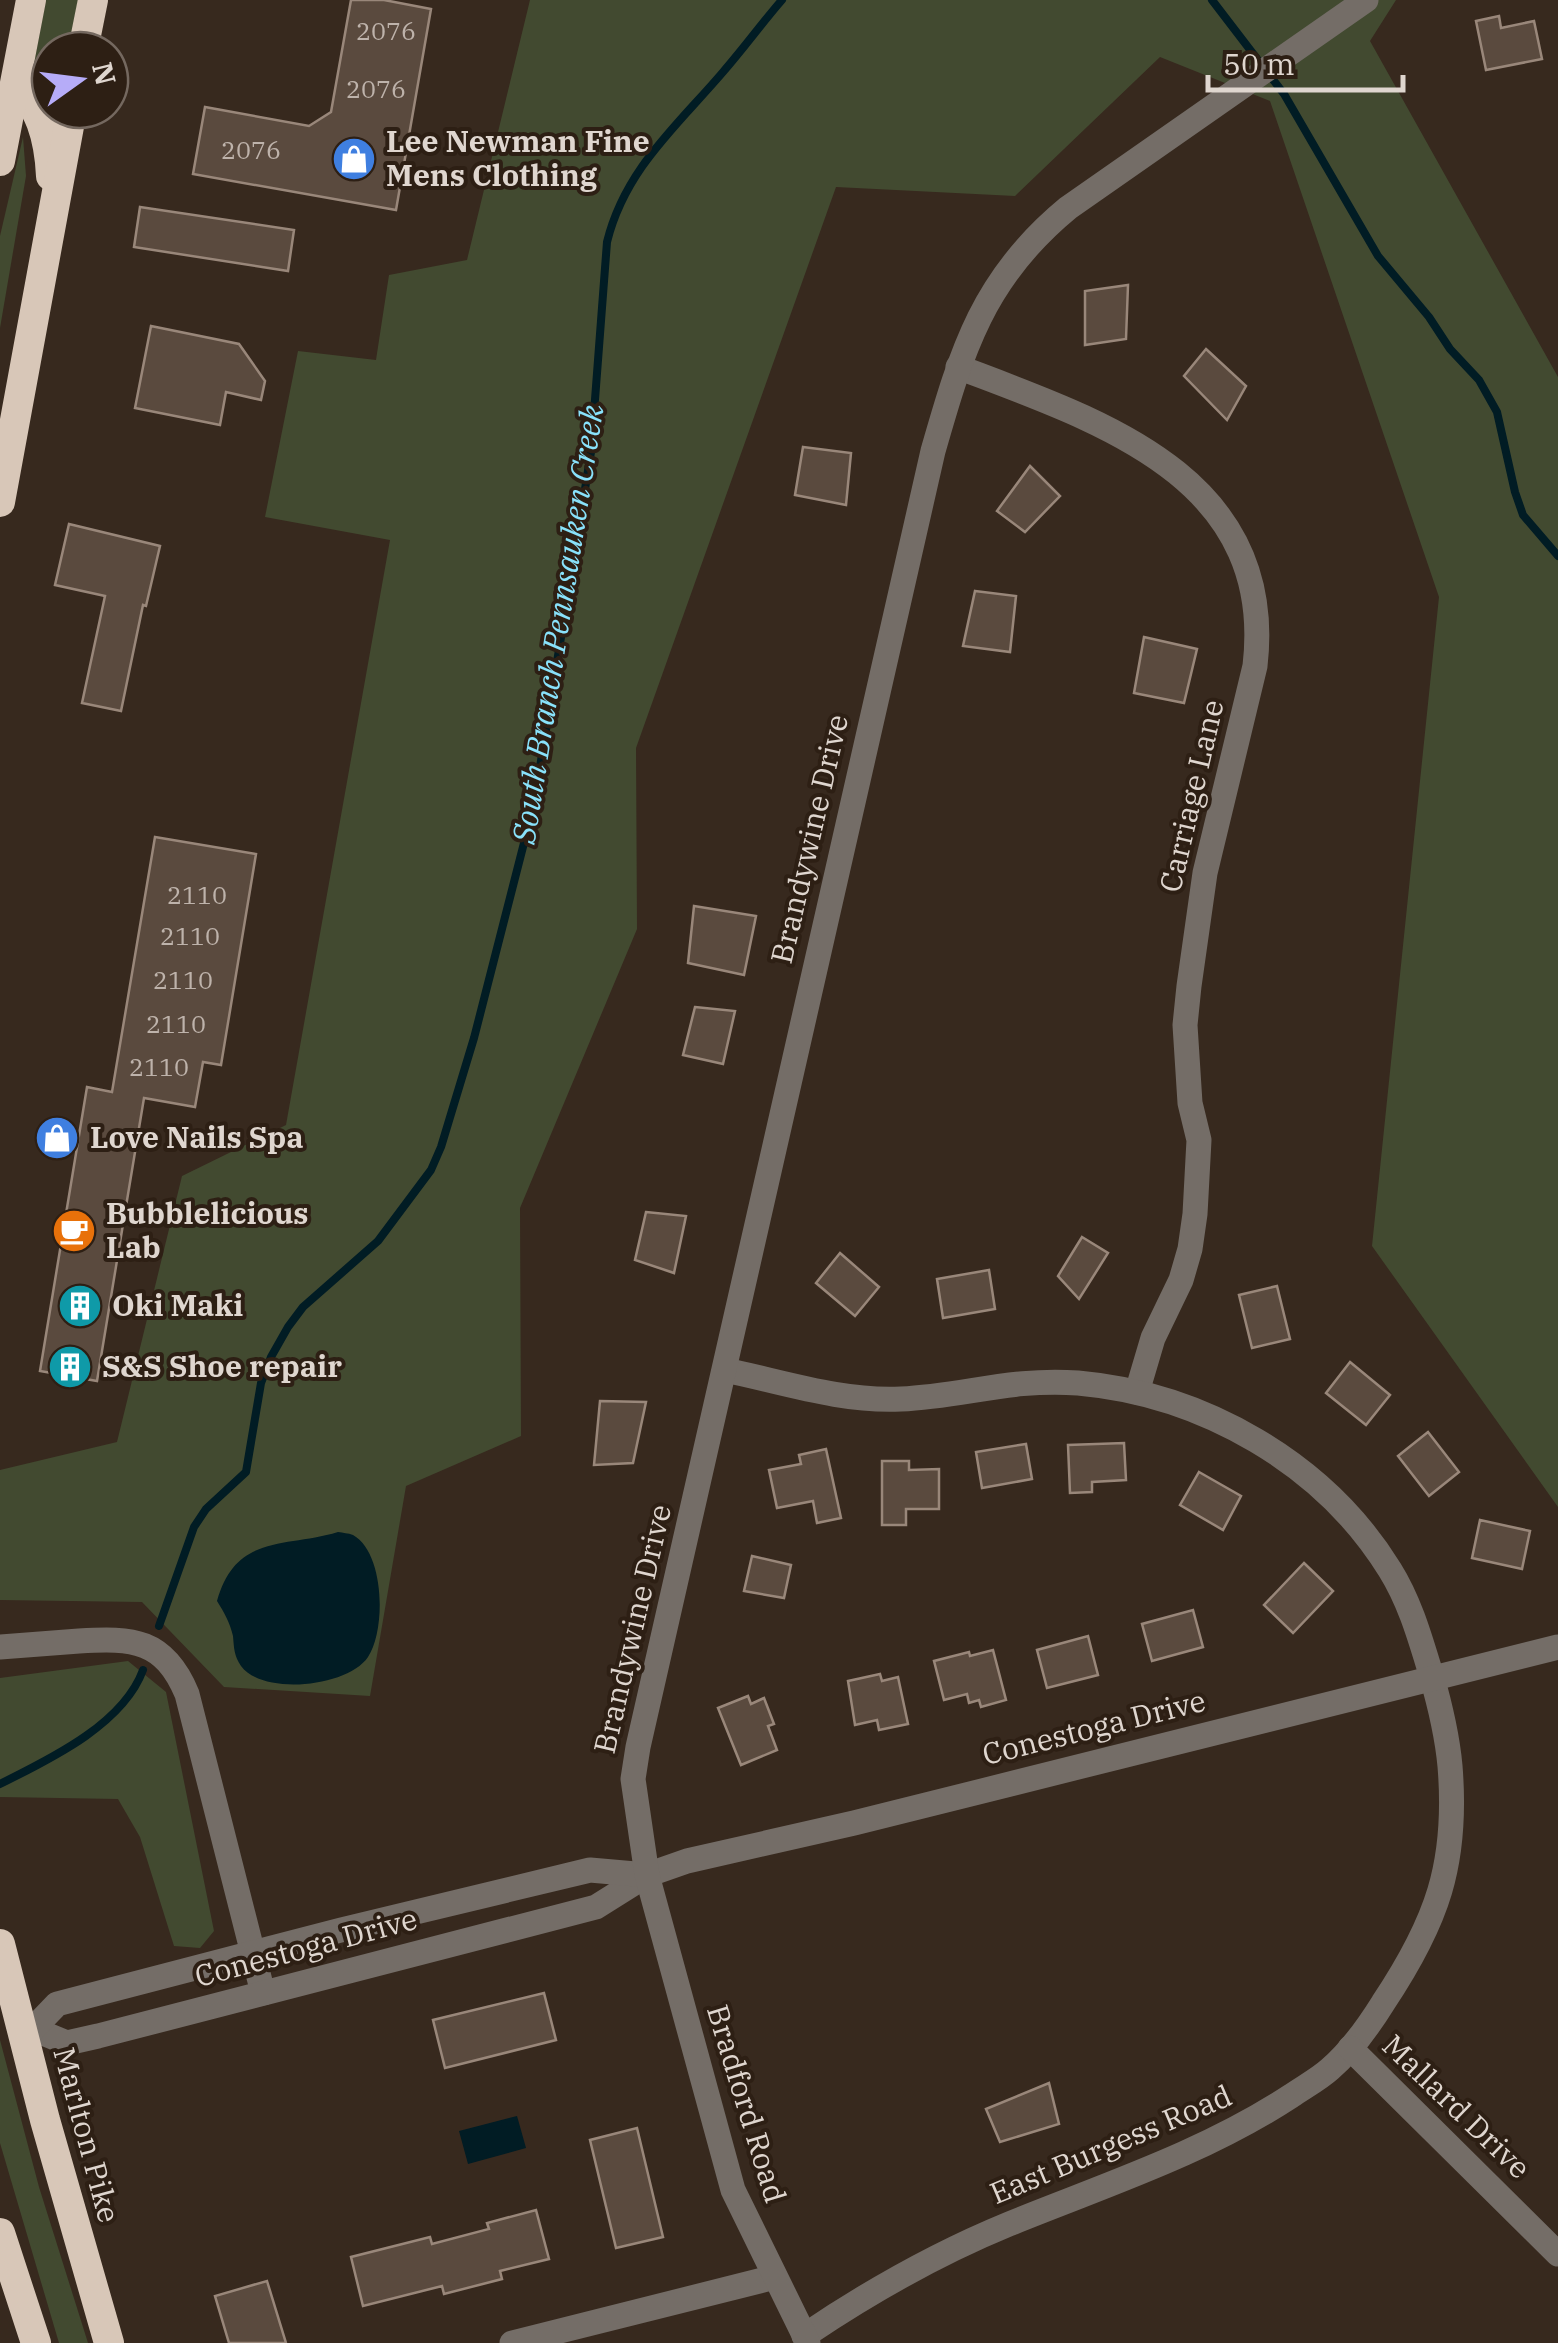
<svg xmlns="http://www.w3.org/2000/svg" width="1558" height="2343" viewBox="0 0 1558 2343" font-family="'IBM Plex Serif',serif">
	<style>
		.green { fill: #424a30 }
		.water { fill: #011c24 }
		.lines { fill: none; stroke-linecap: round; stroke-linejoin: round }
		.stream { stroke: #011c24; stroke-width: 8 }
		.building { fill: #5a4a3e; stroke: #99877a; stroke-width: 2.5 }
		.minor { stroke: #746d67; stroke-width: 25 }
		.highway { stroke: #d8c7b8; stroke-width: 30 }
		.labels { text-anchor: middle; stroke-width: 8; stroke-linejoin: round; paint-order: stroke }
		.number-label { font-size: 25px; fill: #beb3ab }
		.poi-label { font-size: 30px; font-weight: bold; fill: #dfd6cf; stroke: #2d1f14; text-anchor: start }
		.street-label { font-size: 30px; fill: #dfd6cf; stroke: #2d1f14 }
		.water-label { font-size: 32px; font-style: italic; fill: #89e2fb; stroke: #2d1f14 }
	</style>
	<rect width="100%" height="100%" fill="#37291e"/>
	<g class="green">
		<polygon points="46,0 79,0 70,50 50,50 50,110 54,110 49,123 31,79"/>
		<polygon points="530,0 1396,0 1370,41 1558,377 1558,1507 1372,1246 1439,597 1270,101 1160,57 1015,196 836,187 636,748 637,929 520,1208 521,1436 406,1486 370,1696 224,1687 142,1602 0,1600 0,1470 117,1442 182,1176 286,1125 390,540 265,517 298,351 376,360 389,275 467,260"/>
		<polygon points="23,137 26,176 0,328 0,236"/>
		<polygon points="128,1661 166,1692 214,1931 200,1948 174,1946 140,1837 118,1799 0,1797 0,1678"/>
		<polygon points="0,2040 39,2187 88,2343 59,2343 0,2143"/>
	</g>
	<g class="water">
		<path d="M 338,1532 C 343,1533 348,1533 353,1535 C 385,1553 386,1630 368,1657 C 348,1687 263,1696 241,1666 C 234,1656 234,1648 233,1636 C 230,1623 224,1612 217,1601 C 236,1533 286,1548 338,1532 Z"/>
		<polygon points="517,2116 526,2148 468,2164 459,2131"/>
	</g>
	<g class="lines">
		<g class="stream">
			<polyline points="1212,0 1284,94 1378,256 1429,317 1450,349 1479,380 1497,412 1515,492 1523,515 1558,556"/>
			<path d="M 159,1626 L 194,1527 L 206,1509 L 246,1472 L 261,1383 L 271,1357 L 288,1327 L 303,1307 L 378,1241 L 431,1170 L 441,1147 L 474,1038 L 534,804 L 591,452 L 607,242 C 625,169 677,126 723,72 C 744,48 762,23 782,0"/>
			<path d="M 0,1784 C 48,1760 123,1725 143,1670"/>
		</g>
	</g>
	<g class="building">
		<polygon points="351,0 384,0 431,9 396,210 193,174 205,107 309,126 331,112"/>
		<polygon points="1499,16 1501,28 1534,21 1542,59 1486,70 1476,21"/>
		<polygon points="140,207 294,230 288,271 134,247"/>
		<polygon points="1128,285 1126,339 1085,345 1085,291"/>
		<polygon points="151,326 239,344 265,381 261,400 226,392 220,425 135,408"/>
		<polygon points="1206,349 1246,386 1227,420 1184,376"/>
		<polygon points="803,447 851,453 846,505 795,495"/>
		<polygon points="1030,466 1060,496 1025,532 997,511"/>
		<polygon points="69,524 160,546 146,606 143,605 121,711 82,703 105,596 55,585"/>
		<polygon points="975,591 1016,596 1010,652 963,646"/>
		<polygon points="1144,637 1197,649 1184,703 1134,693"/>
		<polygon points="155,837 256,854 221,1065 203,1062 195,1107 144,1098 97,1381 40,1371 87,1087 112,1092"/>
		<polygon points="694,906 756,916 744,975 688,963"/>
		<polygon points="695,1007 735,1011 723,1064 683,1055"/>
		<polygon points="646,1212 686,1216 674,1273 635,1260"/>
		<polygon points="1082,1237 1108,1253 1079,1299 1058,1276"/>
		<polygon points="840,1253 879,1287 855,1316 816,1283"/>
		<polygon points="989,1270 995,1309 943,1318 937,1279"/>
		<polygon points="1277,1286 1290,1339 1252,1348 1239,1295"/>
		<polygon points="1350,1362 1390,1395 1366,1425 1326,1393"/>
		<polygon points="600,1401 646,1402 633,1463 594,1465"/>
		<polygon points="1428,1432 1459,1472 1429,1496 1398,1456"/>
		<polygon points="1124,1443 1126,1480 1092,1482 1092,1492 1070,1493 1068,1445"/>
		<polygon points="1026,1444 1032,1479 982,1488 976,1452"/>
		<polygon points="826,1449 841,1518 817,1523 813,1501 777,1508 769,1470 801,1464 799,1455"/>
		<polygon points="882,1461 909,1461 909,1470 939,1469 939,1509 906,1509 906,1525 882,1525"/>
		<polygon points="1199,1472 1241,1496 1223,1530 1180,1505"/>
		<polygon points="1480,1520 1530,1531 1522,1569 1472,1558"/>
		<polygon points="752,1556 791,1565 784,1598 744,1591"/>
		<polygon points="1304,1563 1333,1591 1293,1633 1264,1605"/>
		<polygon points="1193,1610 1203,1647 1152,1661 1142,1624"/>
		<polygon points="1088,1636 1098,1675 1047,1688 1037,1650"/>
		<polygon points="993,1650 1006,1700 981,1707 979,1700 969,1703 967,1694 944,1700 934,1661 969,1652 970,1656"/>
		<polygon points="880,1674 882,1681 898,1677 908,1724 879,1730 877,1720 855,1725 848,1681"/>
		<polygon points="748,1696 751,1704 764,1698 774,1724 768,1726 777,1750 741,1765 718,1708"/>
		<polygon points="544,1993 556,2040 445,2068 433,2020"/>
		<polygon points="1049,2083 1059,2124 1000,2142 986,2109"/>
		<polygon points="637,2128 663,2237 616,2248 590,2140"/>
		<polygon points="536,2210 549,2259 500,2271 502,2279 444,2294 442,2286 363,2306 351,2257 430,2237 432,2244 489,2229 487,2223"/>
		<polygon points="267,2281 286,2343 229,2343 215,2296"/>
	</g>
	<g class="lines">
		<g class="minor">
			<path d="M 958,367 C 1100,421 1277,477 1255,666 L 1205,873 L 1189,986 L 1185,1025 L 1190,1103 L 1199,1140 L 1195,1214 L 1190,1249 L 1181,1280 L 1153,1338 L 1137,1392"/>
			<path d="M 725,1370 C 783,1382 842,1402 901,1399 C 964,1396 1012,1378 1078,1383 C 1203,1394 1324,1463 1390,1570 C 1410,1602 1420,1638 1431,1674 C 1440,1705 1447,1733 1450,1766 C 1458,1864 1437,1922 1383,2003 C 1368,2027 1351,2051 1330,2069 C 1319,2079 1304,2087 1291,2096 C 1204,2153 1105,2185 1009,2224 C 936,2254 869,2292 804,2336"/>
			<path d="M 0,1647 C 26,1645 52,1643 79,1641 C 133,1638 164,1639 187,1694 L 263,1993"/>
			<polyline points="33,2029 67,2043 98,2036 596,1907 647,1875 687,1861 854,1823 1558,1647"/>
			<polyline points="22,2032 33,2029 57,2004 341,1930 590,1870 647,1875"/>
			<polyline points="1350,2048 1558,2254"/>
			<polyline points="512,2343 775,2277"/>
			<path d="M 808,2343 L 733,2190 L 647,1875 L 633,1779 L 638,1747 L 933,451 C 962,350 983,278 1068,208 L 1366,0"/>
		</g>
		<g class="highway">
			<polyline points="83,50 93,0"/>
			<path d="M 17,76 C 39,113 49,132 51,176"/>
			<polyline points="0,161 31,0"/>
			<polyline points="0,502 72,110"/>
			<polyline points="0,1944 45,2120 109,2343"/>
			<polyline points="0,2233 36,2343"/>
		</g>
	</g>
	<defs>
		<g id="shop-disc" transform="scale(2.25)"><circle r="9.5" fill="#3f7fe0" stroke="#2d1f14"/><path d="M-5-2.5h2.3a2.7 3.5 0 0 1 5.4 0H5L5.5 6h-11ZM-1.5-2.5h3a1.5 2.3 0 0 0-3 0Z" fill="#fff"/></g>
		<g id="cafe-disc" transform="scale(2.25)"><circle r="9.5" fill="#e8710a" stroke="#2d1f14"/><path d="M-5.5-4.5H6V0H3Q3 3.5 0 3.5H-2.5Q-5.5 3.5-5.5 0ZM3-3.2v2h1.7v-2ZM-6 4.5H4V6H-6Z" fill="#fff"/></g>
		<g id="building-disc" transform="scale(2.25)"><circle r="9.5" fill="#0f9aa8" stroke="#2d1f14"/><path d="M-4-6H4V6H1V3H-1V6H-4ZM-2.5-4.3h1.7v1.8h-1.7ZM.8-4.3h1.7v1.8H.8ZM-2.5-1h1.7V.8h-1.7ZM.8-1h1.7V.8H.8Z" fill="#fff"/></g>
	</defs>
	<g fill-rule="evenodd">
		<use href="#shop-disc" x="354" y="159"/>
		<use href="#shop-disc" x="57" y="1138"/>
		<use href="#cafe-disc" x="74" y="1231"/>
		<use href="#building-disc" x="80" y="1306"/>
		<use href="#building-disc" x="70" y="1367"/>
	</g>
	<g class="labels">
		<g class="number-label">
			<text x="386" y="40">2076</text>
			<text x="376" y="98">2076</text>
			<text x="251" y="159">2076</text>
			<text x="197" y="904">2110</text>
			<text x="190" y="945">2110</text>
			<text x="183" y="989">2110</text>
			<text x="176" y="1033">2110</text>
			<text x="159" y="1076">2110</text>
		</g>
		<g class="poi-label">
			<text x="386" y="152">Lee Newman Fine<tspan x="386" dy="34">Mens Clothing</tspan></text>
			<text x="90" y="1148">Love Nails Spa</text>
			<text x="106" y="1224">Bubblelicious<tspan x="106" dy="34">Lab</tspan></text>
			<text x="112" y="1316">Oki Maki</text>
			<text x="102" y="1377">S&amp;S Shoe repair</text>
		</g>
		<g class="street-label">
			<text transform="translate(1192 796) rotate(-77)" y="10">Carriage Lane</text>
			<text transform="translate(810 839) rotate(-77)" y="10">Brandywine Drive</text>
			<text transform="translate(633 1629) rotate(-77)" y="10">Brandywine Drive</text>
			<text transform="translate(1094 1728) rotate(-14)" y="10">Conestoga Drive</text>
			<text transform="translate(306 1948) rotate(-15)" y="10">Conestoga Drive</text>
			<text transform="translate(746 2104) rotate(73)" y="10">Bradford Road</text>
			<text transform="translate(1456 2107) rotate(44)" y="10">Mallard Drive</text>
			<text transform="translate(86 2135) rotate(75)" y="10">Marlton Pike</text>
			<text transform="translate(1111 2145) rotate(-23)" y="10">East Burgess Road</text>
		</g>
		<g class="water-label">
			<text transform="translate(558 624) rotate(-81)" y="11">South Branch Pennsauken Creek</text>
		</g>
	</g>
	<g transform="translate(80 80) rotate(76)"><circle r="48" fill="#2d1f14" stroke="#74685f" stroke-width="2.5"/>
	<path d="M0-8L18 38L0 25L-18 38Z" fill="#b6acf8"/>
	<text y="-15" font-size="28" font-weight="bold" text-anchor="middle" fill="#dfd6cf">N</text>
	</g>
	<path d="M1208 75v15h195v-15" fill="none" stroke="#dfd6cf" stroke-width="5"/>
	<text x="1223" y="75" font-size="30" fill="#dfd6cf" stroke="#2d1f14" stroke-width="8" paint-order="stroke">50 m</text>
</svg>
